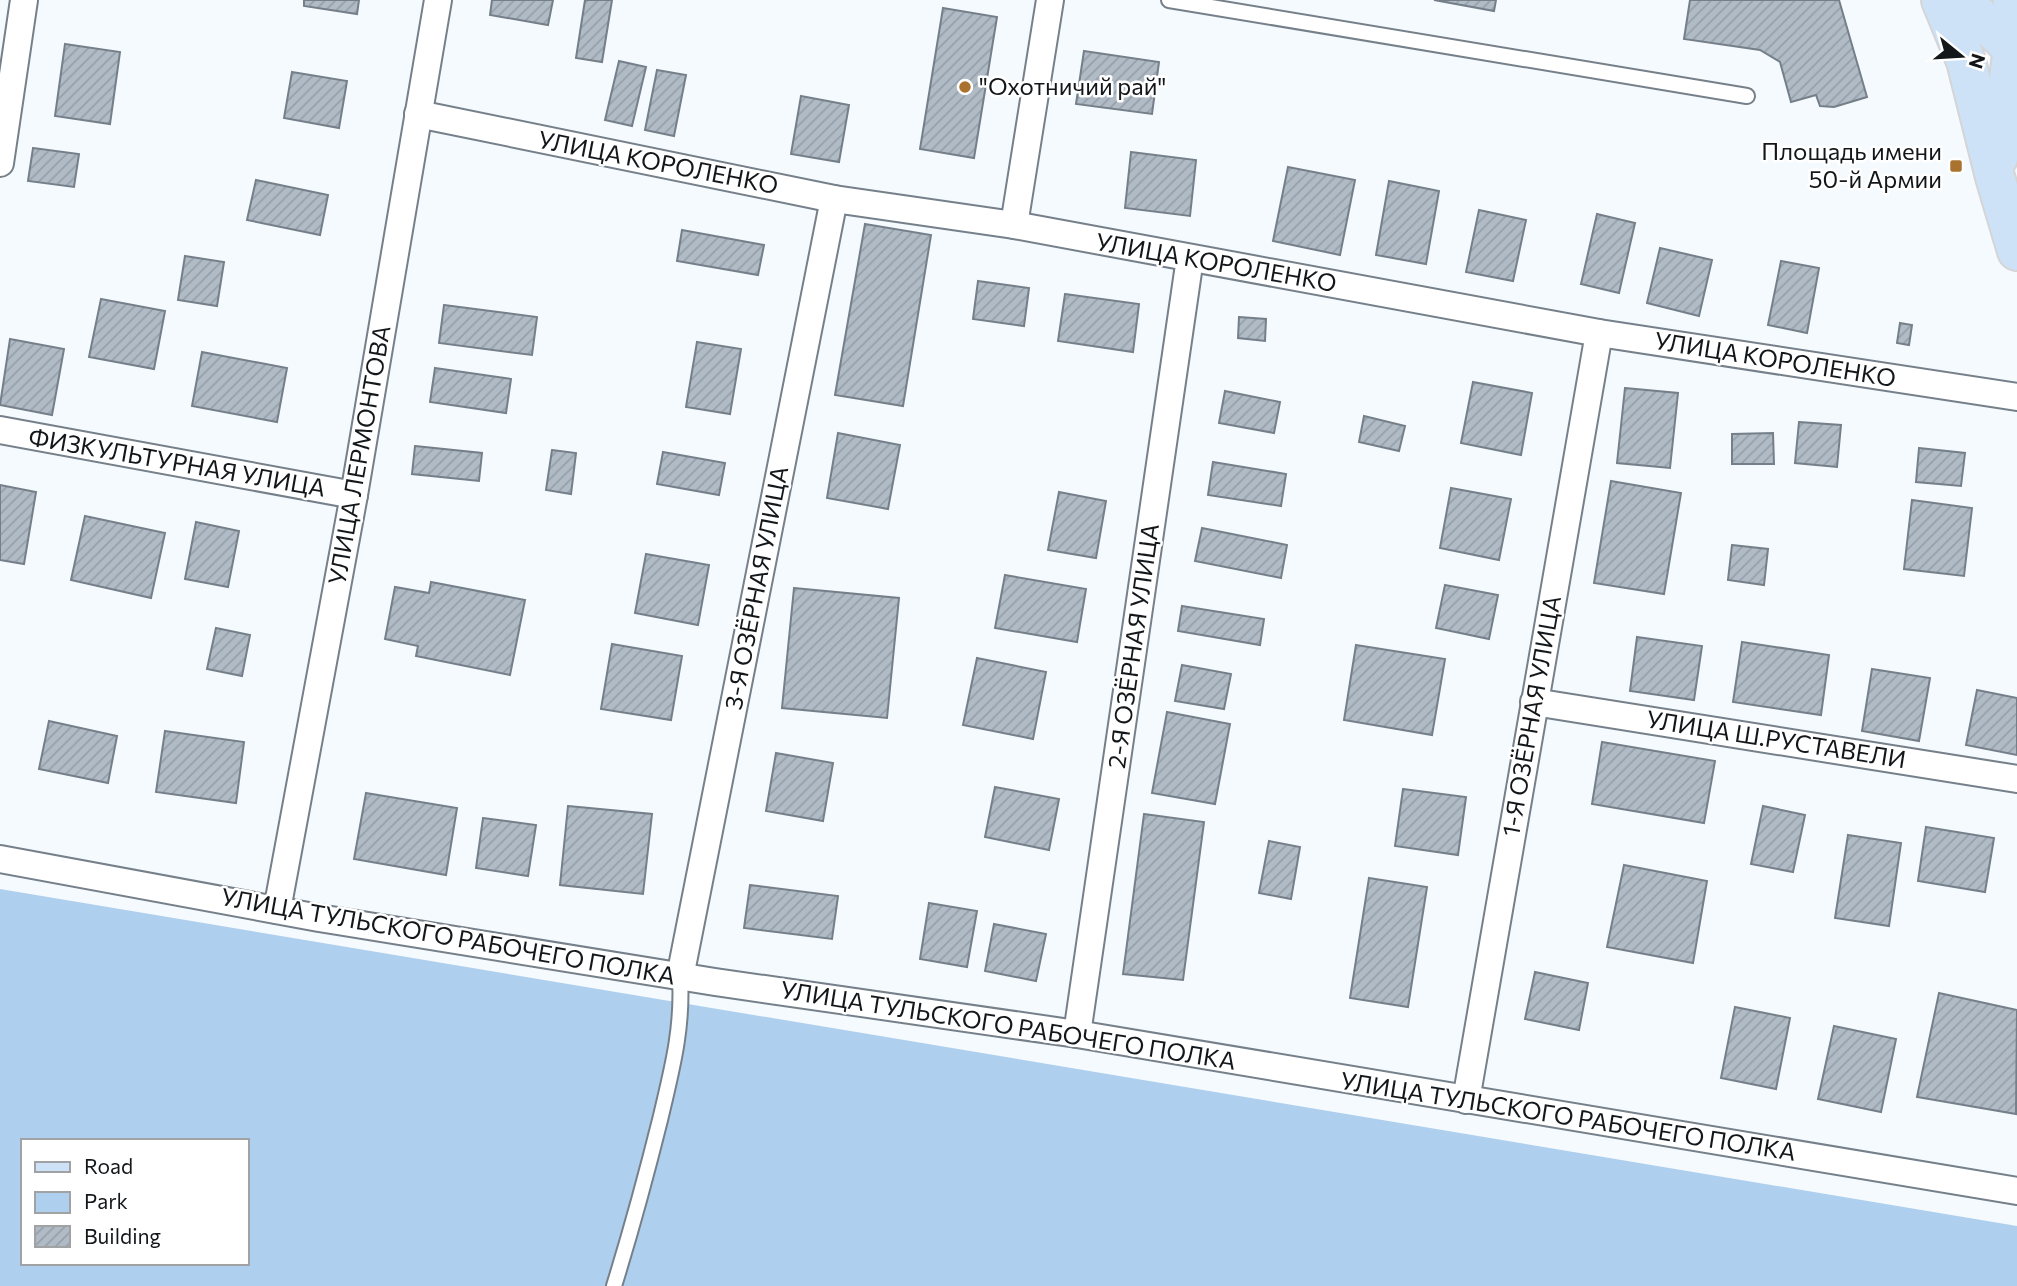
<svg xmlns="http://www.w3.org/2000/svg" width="2017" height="1286" viewBox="0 0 2017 1286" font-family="Commissioner,sans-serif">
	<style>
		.park { fill: #afcfee; fill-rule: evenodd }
		.building { fill: url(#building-hatch); stroke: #757f89; stroke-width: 2 }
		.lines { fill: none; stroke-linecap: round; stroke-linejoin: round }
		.lane-casing { stroke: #76808a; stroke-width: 18 }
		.street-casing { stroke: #76808a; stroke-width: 30 }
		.primary-casing { stroke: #d5d5d6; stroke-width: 42 }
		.lane { stroke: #fff; stroke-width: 14 }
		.street { stroke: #fff; stroke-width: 26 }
		.primary { stroke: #cde2f7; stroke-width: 38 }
		.poi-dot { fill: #aa722f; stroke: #fff; stroke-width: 2.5 }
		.labels { text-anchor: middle; stroke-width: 5; stroke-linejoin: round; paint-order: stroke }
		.poi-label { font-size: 24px; fill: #13171a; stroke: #fff; text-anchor: start }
		.street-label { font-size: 24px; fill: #13171a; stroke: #fff }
	</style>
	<defs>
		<pattern id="building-hatch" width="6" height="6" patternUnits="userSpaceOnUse" patternTransform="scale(1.75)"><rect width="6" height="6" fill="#b0bbc6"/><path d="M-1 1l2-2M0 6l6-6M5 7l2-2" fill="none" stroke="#96a0aa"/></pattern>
	</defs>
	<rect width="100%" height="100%" fill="#f5fafe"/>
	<path class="park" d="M 0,889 L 2017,1226 L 2017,1286 L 0,1286 ZM 23,1141 L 247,1141 L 247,1263 L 23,1263 Z"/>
	<g class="building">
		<polygon points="304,0 359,0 357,14 304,6"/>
		<polygon points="492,0 553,0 548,25 490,15"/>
		<polygon points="585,0 612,0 602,62 576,58"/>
		<polygon points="1434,0 1496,0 1494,11"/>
		<polygon points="1690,0 1839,0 1867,97 1834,107 1820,106 1816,95 1791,102 1780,62 1760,50 1684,39"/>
		<polygon points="943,8 997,17 974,158 920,149"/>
		<polygon points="65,44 120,52 110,124 55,116"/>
		<polygon points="1084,51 1159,62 1152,114 1076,104"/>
		<polygon points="619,61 646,67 632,126 605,120"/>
		<polygon points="657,70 686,75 674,136 645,130"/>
		<polygon points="292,72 347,81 339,128 284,118"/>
		<polygon points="801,96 849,105 839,162 791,154"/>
		<polygon points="33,148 79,154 74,187 28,181"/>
		<polygon points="1131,152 1196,160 1190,216 1125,208"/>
		<polygon points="1288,167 1355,180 1340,255 1273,241"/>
		<polygon points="256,180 328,195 320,235 247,220"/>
		<polygon points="1389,181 1439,191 1426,264 1376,255"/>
		<polygon points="1479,210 1526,220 1513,281 1466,272"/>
		<polygon points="1597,214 1635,223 1619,293 1581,284"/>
		<polygon points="865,224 931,235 903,406 835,395"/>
		<polygon points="682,230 764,245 758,275 677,261"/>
		<polygon points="1660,248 1712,260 1699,316 1647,303"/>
		<polygon points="185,256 224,262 217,306 178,300"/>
		<polygon points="1781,261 1819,268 1807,333 1768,325"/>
		<polygon points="978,281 1029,288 1024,326 973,319"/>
		<polygon points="1065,294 1139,304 1133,352 1058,341"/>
		<polygon points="101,299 165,311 154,369 89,357"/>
		<polygon points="444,305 537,317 532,355 439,343"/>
		<polygon points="1239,317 1266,319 1265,341 1238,338"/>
		<polygon points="1900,323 1912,325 1909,345 1897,343"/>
		<polygon points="10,339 64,349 52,415 0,405"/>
		<polygon points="697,342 741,349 730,414 686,407"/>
		<polygon points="202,352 287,368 277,422 192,406"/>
		<polygon points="435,368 511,379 506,413 430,402"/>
		<polygon points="1473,382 1532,393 1521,455 1461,443"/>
		<polygon points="1625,388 1678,393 1670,468 1617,463"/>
		<polygon points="1225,391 1280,402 1274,433 1219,423"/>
		<polygon points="1364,416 1405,426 1399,451 1359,442"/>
		<polygon points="1799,422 1841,425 1837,467 1795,463"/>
		<polygon points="838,433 900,445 888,509 827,498"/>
		<polygon points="1773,433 1774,464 1732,464 1732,434"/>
		<polygon points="415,446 482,453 479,481 412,474"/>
		<polygon points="1919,448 1965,453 1961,486 1916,482"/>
		<polygon points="552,450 576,453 571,494 546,490"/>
		<polygon points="663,452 725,463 719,495 657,484"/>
		<polygon points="1213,462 1286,474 1281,506 1208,495"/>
		<polygon points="1611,481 1681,493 1664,594 1594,583"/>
		<polygon points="0,485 36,492 24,564 0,560"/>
		<polygon points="1451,488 1511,499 1499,560 1440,548"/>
		<polygon points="1059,492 1106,501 1096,558 1048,550"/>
		<polygon points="1912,500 1972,508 1964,576 1904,569"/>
		<polygon points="85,516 165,533 151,598 71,580"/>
		<polygon points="196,522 239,531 228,587 185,579"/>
		<polygon points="1202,528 1287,545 1281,578 1195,561"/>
		<polygon points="1732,545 1768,549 1764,585 1728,580"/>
		<polygon points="646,554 709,565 698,625 635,613"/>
		<polygon points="1005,575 1086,589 1077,642 995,628"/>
		<polygon points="431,582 525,600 510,675 416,656 418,646 385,639 395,587 429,593"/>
		<polygon points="1445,585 1498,595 1489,639 1436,628"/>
		<polygon points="794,588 899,598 887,718 782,708"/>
		<polygon points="1182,606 1264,619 1260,645 1178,631"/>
		<polygon points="216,628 250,635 242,676 207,669"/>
		<polygon points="1637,637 1702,646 1694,700 1630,691"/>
		<polygon points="1742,642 1829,655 1821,715 1733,702"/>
		<polygon points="612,644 682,656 671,720 601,709"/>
		<polygon points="1356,645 1445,659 1432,735 1344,720"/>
		<polygon points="977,658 1046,672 1033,739 963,725"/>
		<polygon points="1182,665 1231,674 1224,709 1175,701"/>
		<polygon points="1872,669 1930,678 1919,741 1862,731"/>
		<polygon points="1977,690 2017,698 2017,755 1966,745"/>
		<polygon points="1167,712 1230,724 1215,804 1152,793"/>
		<polygon points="49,721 117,736 108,783 39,769"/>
		<polygon points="165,731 244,742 236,803 156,792"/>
		<polygon points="1602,742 1715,761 1704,823 1592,804"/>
		<polygon points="776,753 833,763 823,821 766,811"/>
		<polygon points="995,787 1059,799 1049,850 985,837"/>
		<polygon points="1403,789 1466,797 1458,855 1395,846"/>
		<polygon points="366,793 457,808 446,875 354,859"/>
		<polygon points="568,806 652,814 643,894 560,885"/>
		<polygon points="1763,806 1805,815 1793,872 1751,864"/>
		<polygon points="1144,814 1204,822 1183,980 1123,974"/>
		<polygon points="483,818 536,825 528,876 476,868"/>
		<polygon points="1926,827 1994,838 1985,892 1918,881"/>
		<polygon points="1848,835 1901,843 1889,926 1835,918"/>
		<polygon points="1269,841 1300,847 1291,899 1259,893"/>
		<polygon points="1624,865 1707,881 1693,963 1607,947"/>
		<polygon points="1369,878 1427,887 1408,1007 1350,998"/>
		<polygon points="750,885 838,896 832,939 744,928"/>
		<polygon points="929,903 977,911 967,967 920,959"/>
		<polygon points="994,924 1046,934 1036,981 985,971"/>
		<polygon points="1535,972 1588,983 1579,1030 1525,1019"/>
		<polygon points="1939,993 2017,1010 2016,1114 1917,1097"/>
		<polygon points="1735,1007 1790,1018 1776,1089 1721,1078"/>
		<polygon points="1834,1026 1896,1039 1881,1112 1818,1099"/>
	</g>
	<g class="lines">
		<g class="lane-casing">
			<g id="lane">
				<polyline points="1169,0 1747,96"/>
				<path d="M 614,1286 C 631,1231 646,1176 660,1120 C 672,1069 683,1029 680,977"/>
			</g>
		</g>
		<g class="street-casing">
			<g id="street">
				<polyline points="418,114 834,199 1014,225 1599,333 2017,397"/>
				<polyline points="0,163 24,0"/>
				<polyline points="1014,225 1050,0"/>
				<polyline points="0,430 354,495"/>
				<polyline points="1534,702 2017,779"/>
				<polyline points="0,859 319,918 715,982 1077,1034 2017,1191"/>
				<polyline points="277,910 354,495 438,0"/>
				<polyline points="680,977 834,199"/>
				<polyline points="1077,1034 1190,258"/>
				<polyline points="1466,1100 1599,333"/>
			</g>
		</g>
		<g class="primary-casing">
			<g id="primary">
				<polyline points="1941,0 1966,61 1995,177 2017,251"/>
				<polyline points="1962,0 2017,53"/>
				<polyline points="1998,158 2013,48 2013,0"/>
			</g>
		</g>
		<use href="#lane" class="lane"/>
		<use href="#street" class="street"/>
		<use href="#primary" class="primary"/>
	</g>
	<g class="poi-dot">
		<circle cx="965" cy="87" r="7"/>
		<rect x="1949" y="159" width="14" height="14" rx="3.5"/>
	</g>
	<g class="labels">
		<g class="poi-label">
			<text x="979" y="95">"Охотничий рай"</text>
			<text x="1942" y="160" text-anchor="end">Площадь имени<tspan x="1942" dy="28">50-й Армии</tspan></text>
		</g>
		<g class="street-label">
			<text transform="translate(658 163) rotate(11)" y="8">УЛИЦА КОРОЛЕНКО</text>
			<text transform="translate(1216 263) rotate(10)" y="8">УЛИЦА КОРОЛЕНКО</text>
			<text transform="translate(1775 360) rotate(9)" y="8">УЛИЦА КОРОЛЕНКО</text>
			<text transform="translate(360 455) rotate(-80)" y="8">УЛИЦА ЛЕРМОНТОВА</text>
			<text transform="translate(177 463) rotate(10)" y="8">ФИЗКУЛЬТУРНАЯ УЛИЦА</text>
			<text transform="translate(757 588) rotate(-79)" y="8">3-Я ОЗЁРНАЯ УЛИЦА</text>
			<text transform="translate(1134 646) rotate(-82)" y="8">2-Я ОЗЁРНАЯ УЛИЦА</text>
			<text transform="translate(1532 716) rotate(-80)" y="8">1-Я ОЗЁРНАЯ УЛИЦА</text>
			<text transform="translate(1776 740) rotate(9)" y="8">УЛИЦА Ш.РУСТАВЕЛИ</text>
			<text transform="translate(448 937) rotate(10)" y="8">УЛИЦА ТУЛЬСКОГО РАБОЧЕГО ПОЛКА</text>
			<text transform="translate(1008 1026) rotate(9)" y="8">УЛИЦА ТУЛЬСКОГО РАБОЧЕГО ПОЛКА</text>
			<text transform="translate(1568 1117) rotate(9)" y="8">УЛИЦА ТУЛЬСКОГО РАБОЧЕГО ПОЛКА</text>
		</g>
	</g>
	<rect x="21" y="1139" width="228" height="126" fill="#ffffff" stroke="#a1a2a3" stroke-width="2"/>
	<rect x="35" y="1162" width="35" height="10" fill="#cde2f7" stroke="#a1a2a3" stroke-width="2"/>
	<text x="84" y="1174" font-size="21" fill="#13171a">Road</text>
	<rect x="35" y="1192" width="35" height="21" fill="#afcfee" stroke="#a1a2a3" stroke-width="2"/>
	<text x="84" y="1209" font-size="21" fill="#13171a">Park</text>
	<rect x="35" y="1226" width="35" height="21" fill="url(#building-hatch)" stroke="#a1a2a3" stroke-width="2"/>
	<text x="84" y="1244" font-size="21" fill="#13171a">Building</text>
	<g transform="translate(1961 56) rotate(108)" stroke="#ffffff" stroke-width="5" paint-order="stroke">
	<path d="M0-5L12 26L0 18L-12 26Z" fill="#13171a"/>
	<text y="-10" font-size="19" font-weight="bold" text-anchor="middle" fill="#13171a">N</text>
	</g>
</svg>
